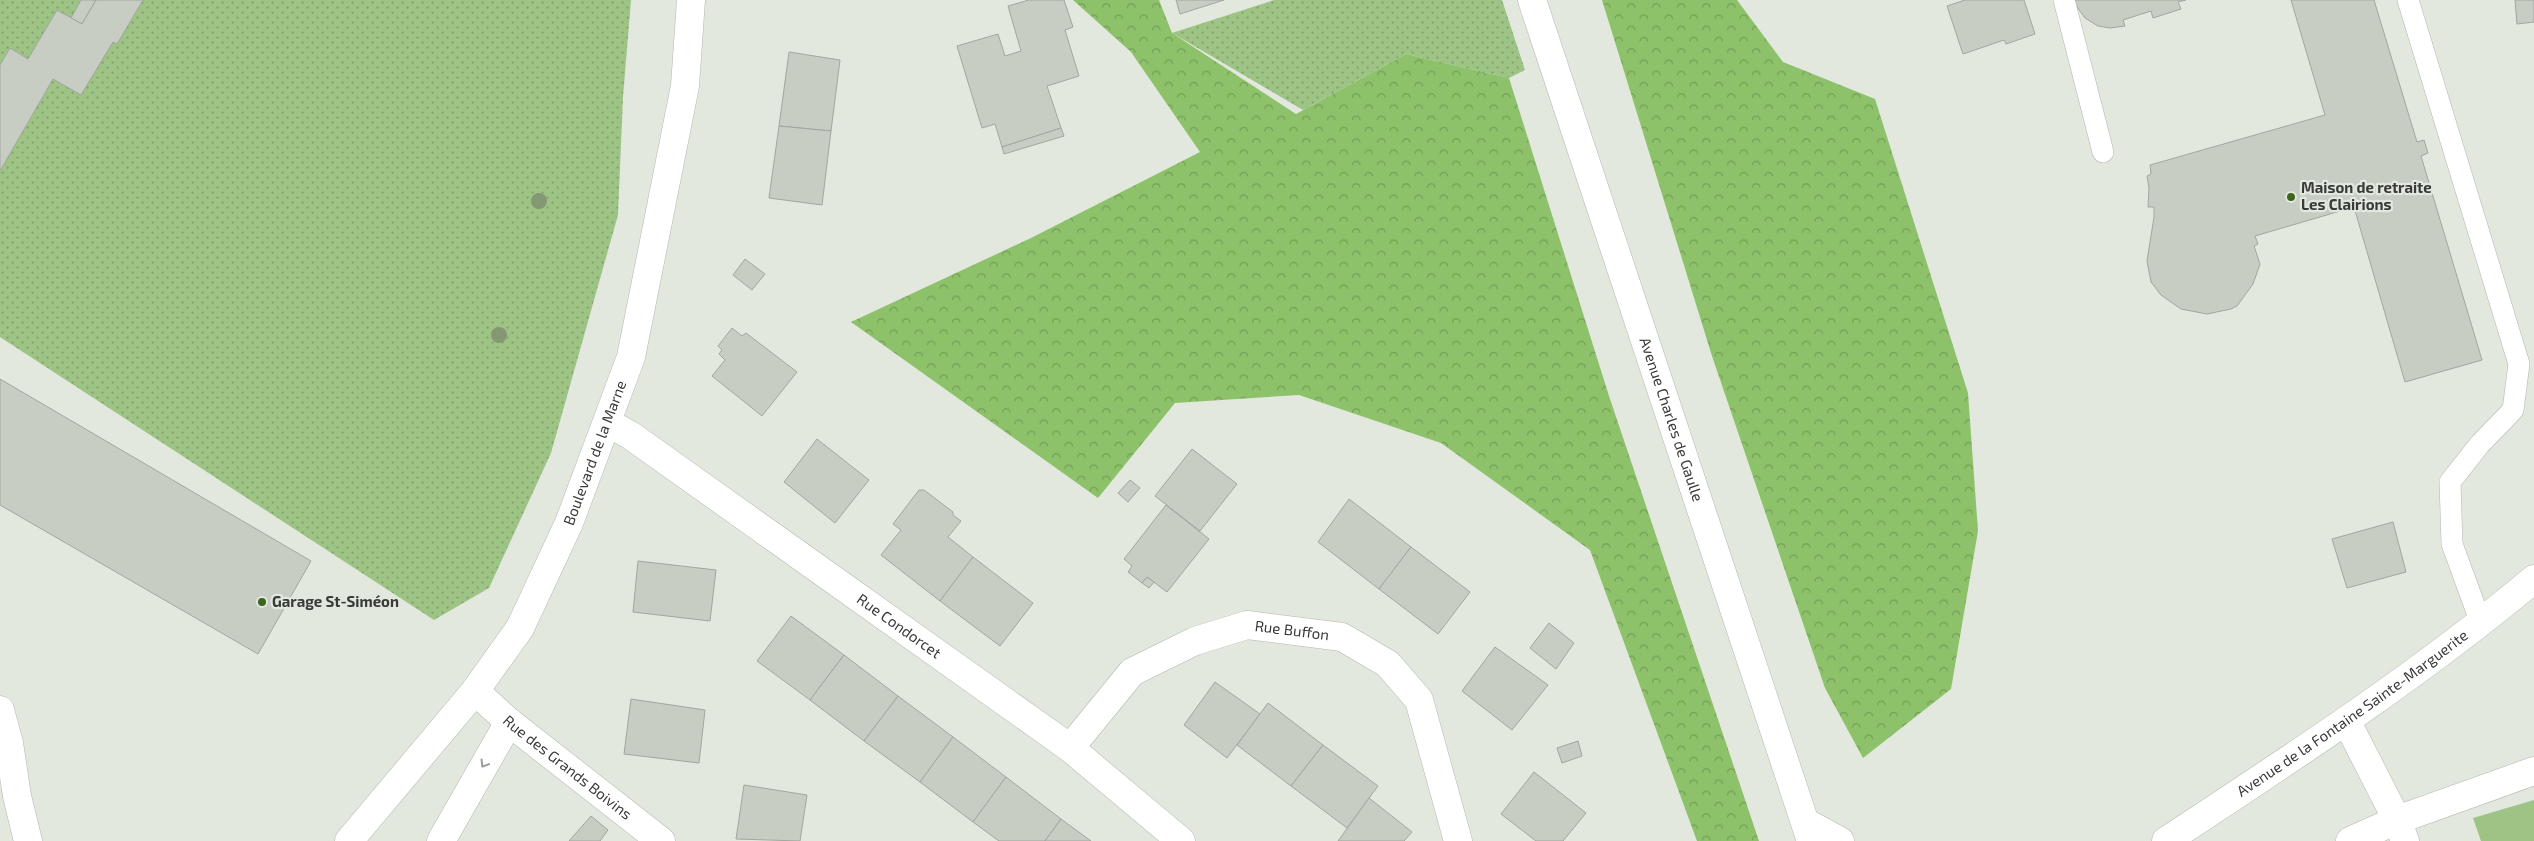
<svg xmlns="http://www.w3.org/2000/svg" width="2534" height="841" viewBox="0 0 2534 841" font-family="'Exo 2',sans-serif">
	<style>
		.green { fill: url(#green-dots) }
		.forest { fill: url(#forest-crowns) }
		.pitch { fill: #9ec485 }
		.building { fill: #c7cdc3; stroke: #a1a79e }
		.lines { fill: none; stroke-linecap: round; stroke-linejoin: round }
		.service-casing { stroke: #b2b8ae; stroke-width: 22 }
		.minor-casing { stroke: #b2b8ae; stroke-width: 29 }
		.secondary-casing { stroke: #b2b8ae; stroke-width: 29 }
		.primary-casing { stroke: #b2b8ae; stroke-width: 29 }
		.service { stroke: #fff; stroke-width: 21 }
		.minor { stroke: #fff; stroke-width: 28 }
		.secondary { stroke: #fff; stroke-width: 28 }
		.primary { stroke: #fff; stroke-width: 28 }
		.tree { fill: #839873 }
		.oneway { stroke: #9c9d9b }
		.poi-dot { fill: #3e651f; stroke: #e2e8de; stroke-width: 2 }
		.labels { text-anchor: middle; stroke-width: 4.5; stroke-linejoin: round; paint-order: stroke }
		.poi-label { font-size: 15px; font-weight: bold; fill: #383b37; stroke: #e2e8de; text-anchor: start }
		.street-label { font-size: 15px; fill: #383b37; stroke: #e2e8de }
	</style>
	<defs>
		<pattern id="green-dots" width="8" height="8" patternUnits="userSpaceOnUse" patternTransform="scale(1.25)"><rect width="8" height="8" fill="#9ec485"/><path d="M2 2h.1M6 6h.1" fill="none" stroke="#82a06e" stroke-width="1.8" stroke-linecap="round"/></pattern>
		<pattern id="forest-crowns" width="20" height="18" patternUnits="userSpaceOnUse" patternTransform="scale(1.25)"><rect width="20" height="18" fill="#8dc16a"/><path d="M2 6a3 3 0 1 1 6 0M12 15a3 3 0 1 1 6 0" fill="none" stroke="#749e58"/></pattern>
	</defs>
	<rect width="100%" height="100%" fill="#e2e8de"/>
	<g class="green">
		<polygon points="0,0 631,0 623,97 618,215 551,453 489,588 434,620 0,337"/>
		<polygon points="1274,0 1502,0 1525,70 1509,78 1406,54 1303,110 1172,33"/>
	</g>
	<g class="forest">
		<polygon points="1073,0 1159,0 1172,33 1296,114 1406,54 1509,78 1609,396 1759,841 1697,841 1590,550 1441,443 1299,395 1175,403 1098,498 851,322 1031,238 1200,152 1131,52"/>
		<polygon points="1602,0 1737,0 1783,62 1875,99 1968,393 1978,531 1951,689 1863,758 1825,688 1712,356"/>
	</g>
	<polygon class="pitch" points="2534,800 2534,841 2481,841 2473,818"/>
	<g class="building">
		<polygon points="81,0 96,0 82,24 71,18"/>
		<polygon points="96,0 143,0 117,44 113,42 81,95 53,79 0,171 0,65 10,48 28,59 57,10 82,24"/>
		<polygon points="1029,0 1064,0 1073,27 1065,30 1079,76 1047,86 1061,128 1002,147 995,124 982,128 957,46 998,34 1005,56 1021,51 1008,6"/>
		<polygon points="1176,0 1224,0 1180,14"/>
		<polygon points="1965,0 2024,0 2035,34 2006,44 2004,40 1963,54 1947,6"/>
		<polygon points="2072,0 2186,0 2178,2 2181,9 2153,18 2151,11 2123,20 2125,26 2110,28 2098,26 2085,18"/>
		<polygon points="2291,0 2374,0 2417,142 2424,140 2428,153 2421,156 2482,360 2405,382 2354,207 2255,236 2258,244 2254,246 2260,264 2253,284 2237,306 2231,309 2207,314 2181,309 2161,295 2151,282 2147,261 2154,217 2154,207 2148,207 2149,188 2147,176 2151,174 2150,165 2325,115"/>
		<polygon points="2515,0 2534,0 2534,22 2517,24"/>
		<polygon points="789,52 840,60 831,131 779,126"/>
		<polygon points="779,126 831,131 822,205 769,198"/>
		<polygon points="1061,128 1064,136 1004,154 1002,147"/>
		<polygon points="745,259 765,274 752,290 733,275"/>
		<polygon points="732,328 742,336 746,333 797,372 762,416 712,376 725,360 719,354 722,350 718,346"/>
		<polygon points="0,379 311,561 258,654 0,505"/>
		<polygon points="817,439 869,480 835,523 784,482"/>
		<polygon points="1192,449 1237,484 1200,531 1155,496"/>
		<polygon points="1130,480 1140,488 1128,502 1118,493"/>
		<polygon points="919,490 924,490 953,512 953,515 961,521 948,537 973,557 940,601 881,555 901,530 893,524"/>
		<polygon points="1349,499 1411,547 1379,589 1318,542"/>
		<polygon points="1166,505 1209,539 1167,592 1147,577 1142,583 1128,572 1132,566 1124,559"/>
		<polygon points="2393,522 2406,572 2347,588 2332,539"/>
		<polygon points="1411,547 1470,592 1438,634 1379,589"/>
		<polygon points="973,557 1033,603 1000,646 940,601"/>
		<polygon points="638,561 716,570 710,621 633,612"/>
		<polygon points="1147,577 1154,582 1149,588 1142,583"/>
		<polygon points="791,616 844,655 810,700 757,661"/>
		<polygon points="1549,623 1574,643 1556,669 1530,648"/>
		<polygon points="1495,647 1548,685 1512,730 1462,691"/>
		<polygon points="844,655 898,696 864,741 810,700"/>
		<polygon points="1215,682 1260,714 1227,758 1184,725"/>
		<polygon points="898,696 953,737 920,782 864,741"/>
		<polygon points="631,699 705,710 699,763 624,754"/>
		<polygon points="1268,703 1323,745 1291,786 1237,745"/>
		<polygon points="953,737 1006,777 973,822 920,782"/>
		<polygon points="1578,741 1582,756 1562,763 1557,748"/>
		<polygon points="1323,745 1378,786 1347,828 1291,786"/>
		<polygon points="1534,772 1586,813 1563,841 1536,841 1501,814"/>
		<polygon points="1006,777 1061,819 1045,841 999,841 973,822"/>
		<polygon points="744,785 807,795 800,841 736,839"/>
		<polygon points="1369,798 1412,832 1404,841 1338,841"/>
		<polygon points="591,816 608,830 600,841 569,841"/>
		<polygon points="1061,819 1091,841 1045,841"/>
	</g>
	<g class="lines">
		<g class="service-casing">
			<g id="service">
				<polyline points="2064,0 2103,152"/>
				<polyline points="2408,0 2519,364 2513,410 2480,444 2450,482 2452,544 2481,623"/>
			</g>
		</g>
		<g class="minor-casing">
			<g id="minor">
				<path id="s1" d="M 608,423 L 630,435 L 1070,748 L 1181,841"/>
				<path id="s2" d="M 475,691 L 509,722 L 661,841"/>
				<polyline points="0,710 9,743 17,796 28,841"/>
				<polyline points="2347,722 2397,820 2405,841"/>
				<path id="s3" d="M 1070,748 L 1132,672 L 1195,641 L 1247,625 L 1342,637 L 1388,664 L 1419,700 L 1458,841"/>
				<polyline points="1805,822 1840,841"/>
				<polyline points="441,841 509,722"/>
				<path id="s4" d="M 2166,841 C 2292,758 2418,676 2534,579"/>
				<polyline points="2350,841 2397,820 2534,771"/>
			</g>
		</g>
		<g class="secondary-casing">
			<g id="secondary">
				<path id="s5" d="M 1532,0 L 1811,841"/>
			</g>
		</g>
		<g class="primary-casing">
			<g id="primary">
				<path id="s6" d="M 349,841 L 475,691 L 520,628 L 569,523 L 631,357 L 685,86 L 691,0"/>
			</g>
		</g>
		<use href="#service" class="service"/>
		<use href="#minor" class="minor"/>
		<use href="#secondary" class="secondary"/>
		<use href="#primary" class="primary"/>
	</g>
	<g class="tree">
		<circle cx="539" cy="201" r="8"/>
		<circle cx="499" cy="335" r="8"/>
	</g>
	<defs><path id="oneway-chevron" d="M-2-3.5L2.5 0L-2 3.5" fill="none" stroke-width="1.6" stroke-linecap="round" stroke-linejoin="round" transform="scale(1.25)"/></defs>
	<use class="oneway" href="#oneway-chevron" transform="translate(484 764) rotate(121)"/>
	<g class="poi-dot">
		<circle cx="2291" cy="197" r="5"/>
		<circle cx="262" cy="602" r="5"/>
	</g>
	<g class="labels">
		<g class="poi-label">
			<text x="2301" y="193">Maison de retraite<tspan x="2301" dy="17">Les Clairions</tspan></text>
			<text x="272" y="607">Garage St-Siméon</text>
		</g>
		<g class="street-label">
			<text dy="5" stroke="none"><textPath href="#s5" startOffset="442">Avenue Charles de Gaulle</textPath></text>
			<text dy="5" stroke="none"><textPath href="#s6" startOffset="464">Boulevard de la Marne</textPath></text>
			<text dy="5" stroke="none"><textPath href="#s1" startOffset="355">Rue Condorcet</textPath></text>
			<text dy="5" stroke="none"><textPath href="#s3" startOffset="268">Rue Buffon</textPath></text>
			<text dy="5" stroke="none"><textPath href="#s4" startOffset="226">Avenue de la Fontaine Sainte-Marguerite</textPath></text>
			<text dy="5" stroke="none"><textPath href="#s2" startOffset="120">Rue des Grands Boivins</textPath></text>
		</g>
	</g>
</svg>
